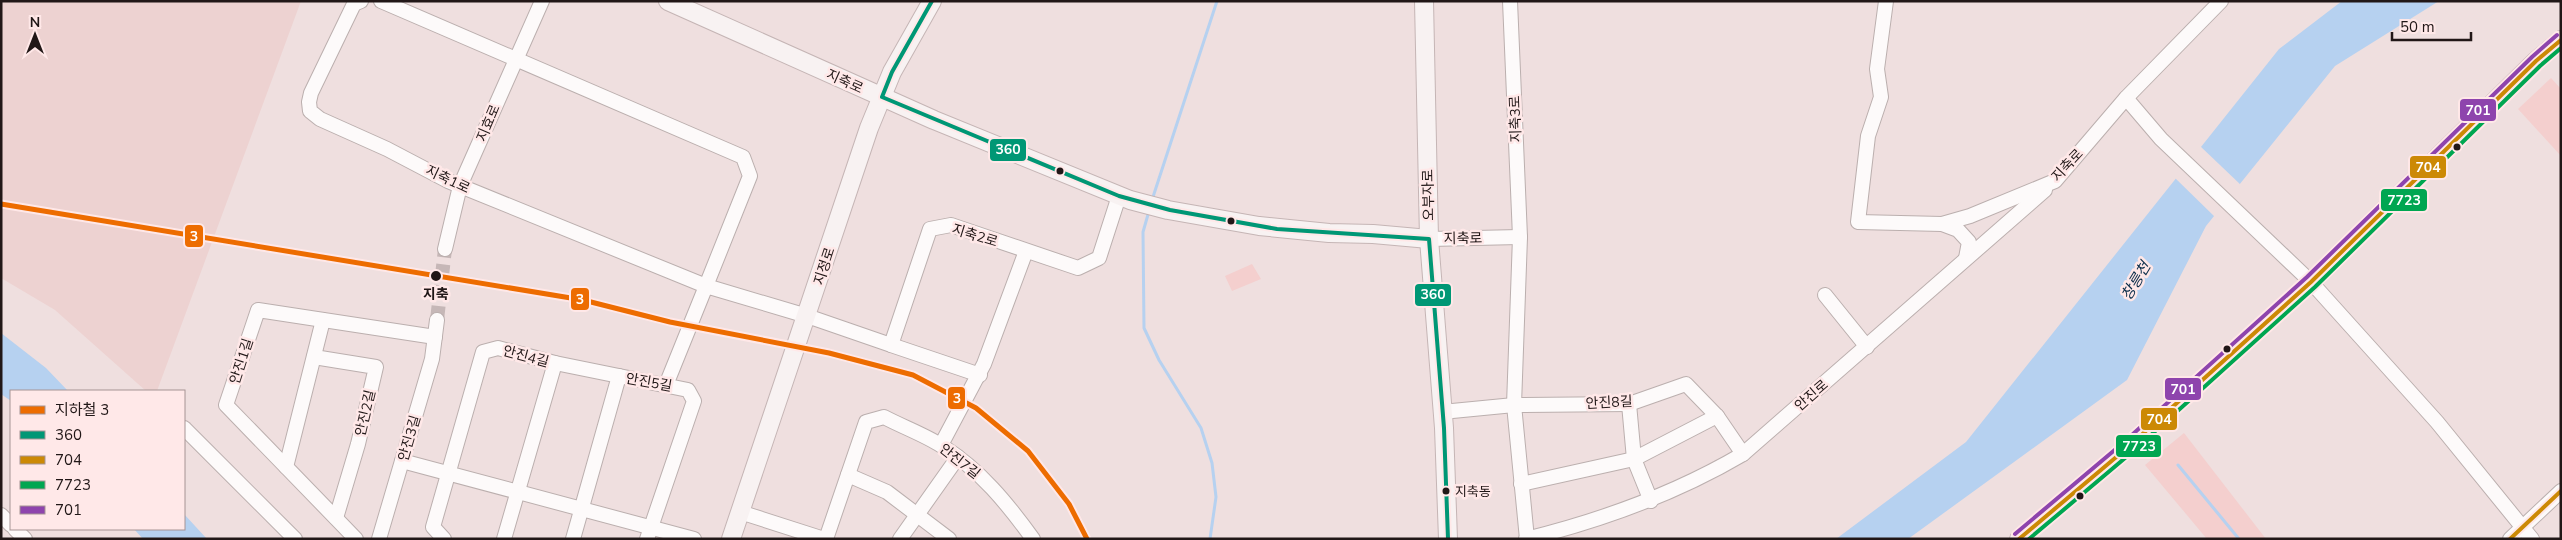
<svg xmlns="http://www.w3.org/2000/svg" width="2562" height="540" viewBox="0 0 2562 540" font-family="'Nunito Sans','Noto Sans KR',sans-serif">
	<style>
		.built { fill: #edd2d1 }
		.green { fill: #f4cfce }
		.water { fill: #b6d1f0 }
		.pier { fill: #efdfdf }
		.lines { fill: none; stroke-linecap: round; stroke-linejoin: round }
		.stream { stroke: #b6d1f0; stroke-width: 3 }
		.minor-tunnel { stroke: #c6b7b7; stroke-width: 14; stroke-dasharray: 14 7; stroke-linecap: butt }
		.minor-casing { stroke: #bbafae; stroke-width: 16 }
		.major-casing { stroke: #c5b5b5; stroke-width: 20 }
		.minor { stroke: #fdfafa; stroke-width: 14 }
		.major { stroke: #f8f2f2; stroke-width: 18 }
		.bus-1-casing { stroke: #ffe8e8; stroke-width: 8 }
		.bus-2-casing { stroke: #ffe8e8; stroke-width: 8 }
		.bus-3-casing { stroke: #ffe8e8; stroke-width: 8 }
		.bus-4-casing { stroke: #ffe8e8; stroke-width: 8 }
		.bus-1 { stroke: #009775; stroke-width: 4 }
		.bus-2 { stroke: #cc8905; stroke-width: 4 }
		.bus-3 { stroke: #00a651; stroke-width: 4 }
		.bus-4 { stroke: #8e44ad; stroke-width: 4 }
		.metro-1-casing { stroke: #ffe8e8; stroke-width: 9 }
		.metro-1 { stroke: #ed6c00; stroke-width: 5 }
		.bus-dot { fill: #211717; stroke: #ffe8e8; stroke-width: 2 }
		.labels { text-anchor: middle; stroke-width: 5; stroke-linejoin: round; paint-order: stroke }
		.bus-label { font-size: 13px; fill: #211717; stroke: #ffe8e8; text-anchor: start }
		.street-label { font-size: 14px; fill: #211717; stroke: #ffe8e8 }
		.stop-label { font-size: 14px; font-weight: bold; fill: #211717; stroke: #ffe8e8 }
		.water-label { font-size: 15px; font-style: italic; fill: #082b48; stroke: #ffe8e8 }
		.line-badge { stroke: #ffe8e8; stroke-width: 2 }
		.badge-label { font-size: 14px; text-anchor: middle; font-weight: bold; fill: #fff }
	</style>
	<rect width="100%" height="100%" fill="#efdfdf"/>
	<polygon class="built" points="1,1 301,1 157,391 146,391 55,310 1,278"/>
	<g class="green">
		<polygon points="2551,78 2561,89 2561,156 2518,109"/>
		<polygon points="1252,264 1261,279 1232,291 1225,276"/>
		<polygon points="2184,433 2266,539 2207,539 2145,465"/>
	</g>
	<g class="water">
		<polygon points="2342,1 2439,1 2335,66 2206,226 2127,380 1908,539 1836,539 1966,442 2279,49"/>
		<polygon points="1,333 46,368 68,391 11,391 11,401 1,394"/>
		<polygon points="184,514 207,539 143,539 134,529 184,529"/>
	</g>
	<polygon class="pier" points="2199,145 2242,186 2216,218 2174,177"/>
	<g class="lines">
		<g class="stream">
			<polyline points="1152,200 1217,1"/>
			<polyline points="1149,211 1143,232 1144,328 1159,360 1201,428 1212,463 1216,497 1210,539"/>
			<polyline points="2178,465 2239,539"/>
		</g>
		<polyline class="minor-tunnel" points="437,320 445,249"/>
		<g class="minor-casing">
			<g id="minor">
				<polyline points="361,1 354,4 311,93 309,102 310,111 320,119 387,149 448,181 706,286 750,176 743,157 381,1"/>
				<polyline points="1510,1 1520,237 1514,405 1527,539"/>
				<polyline points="1886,1 1877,69 1881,97 1868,136 1858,222 1942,224 1970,216 2055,181 2126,98 2221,1"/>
				<polyline points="2126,98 2161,139 2311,282 2437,422 2532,539"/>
				<polyline points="1942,224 1958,230 1969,242 1966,258"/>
				<polyline points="1429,239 1520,237"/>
				<polyline points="445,249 460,186 542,1"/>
				<polyline points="1825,295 1867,347"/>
				<polyline points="891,345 980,375"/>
				<polyline points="314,357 376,367 358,444 336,518"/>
				<polyline points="666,385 706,286 807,316 891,345 930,229 951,225 1078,268 1099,258 1119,196"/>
				<polyline points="1629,404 1634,459 1651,501"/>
				<polyline points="1442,412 1514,405 1629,404 1686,384 1717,416 1743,454"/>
				<polyline points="184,428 295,539"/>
				<polyline points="941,445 984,364 1026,251"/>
				<polyline points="402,461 694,539"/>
				<polyline points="286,467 323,320"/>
				<polyline points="848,475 887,492 949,539"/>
				<polyline points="1521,484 1634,459 1717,416"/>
				<polyline points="740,512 824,539"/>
				<polyline points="1,515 11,525"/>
				<polyline points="15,529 25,539"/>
				<polyline points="356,539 226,405 258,310 435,337"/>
				<polyline points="379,539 432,359 437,320"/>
				<polyline points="444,539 433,527 483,352 498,348 555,363 688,390 694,401 647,539"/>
				<polyline points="504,539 555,363"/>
				<polyline points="573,539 619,376"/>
				<path d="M 826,539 L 866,422 L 884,417 C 903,427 925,435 942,446 C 980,470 1007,503 1033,539"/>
				<polyline points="900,539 958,457"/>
				<path d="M 1526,539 C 1603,520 1675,494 1743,454 L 2045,190"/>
				<polyline points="2510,539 2561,491"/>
			</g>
		</g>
		<g class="major-casing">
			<g id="major">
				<polyline points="668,1 934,120 1130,200 1168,210 1259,226 1329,233 1373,234 1429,239"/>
				<polyline points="1424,1 1429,239 1444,428 1448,539"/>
				<polyline points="731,539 869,128 892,72 932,1"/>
				<polyline points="2019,539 2127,448 2311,282 2536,61 2561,40"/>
			</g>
		</g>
		<use href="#minor" class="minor"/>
		<use href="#major" class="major"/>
		<g class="bus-1-casing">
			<polyline id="bus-1" points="932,1 892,72 882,97 1119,196 1170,210 1277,229 1429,239 1444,428 1448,539"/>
		</g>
		<g class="bus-2-casing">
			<g id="bus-2">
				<polyline points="2019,539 2127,448 2311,282 2536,61 2561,40"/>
				<polyline points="2510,539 2561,491"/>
			</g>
		</g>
		<g class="bus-3-casing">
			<polyline id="bus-3" points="2029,539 2131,453 2315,287 2540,66 2561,48"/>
		</g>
		<g class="bus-4-casing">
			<polyline id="bus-4" points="2015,534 2123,443 2307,277 2532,57 2557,35"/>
		</g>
		<use href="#bus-1" class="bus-1"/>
		<use href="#bus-2" class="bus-2"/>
		<use href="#bus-3" class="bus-3"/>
		<use href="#bus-4" class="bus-4"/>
		<g class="metro-1-casing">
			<polyline id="metro-1" points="1,204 583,300 670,322 829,353 913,375 976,408 1028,451 1069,504 1087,539"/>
		</g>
		<use href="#metro-1" class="metro-1"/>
	</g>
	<g class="bus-dot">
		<circle cx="2457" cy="147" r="4.5"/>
		<circle cx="1060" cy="171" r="4.5"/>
		<circle cx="1231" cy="221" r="4.5"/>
		<circle cx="436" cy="276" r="6"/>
		<circle cx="2227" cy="349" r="4.5"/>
		<circle cx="1446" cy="491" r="4.5"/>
		<circle cx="2080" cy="496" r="4.5"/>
	</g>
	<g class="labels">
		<g class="bus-label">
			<text x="1455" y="496">지축동</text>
		</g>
		<g class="street-label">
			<text transform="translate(845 81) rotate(24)" y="5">지축로</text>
			<text transform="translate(1515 119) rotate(-92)" y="5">지축3로</text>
			<text transform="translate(488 123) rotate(-67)" y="5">지효로</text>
			<text transform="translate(2067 165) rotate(-47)" y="5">지축로</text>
			<text transform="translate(448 179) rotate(25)" y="5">지축1로</text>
			<text transform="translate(1428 195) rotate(-91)" y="5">오부자로</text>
			<text transform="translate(975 235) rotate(17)" y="5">지축2로</text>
			<text transform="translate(1463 238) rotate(-1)" y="5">지축로</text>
			<text transform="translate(824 266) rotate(-72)" y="5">지정로</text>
			<text transform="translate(526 356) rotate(15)" y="5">안진4길</text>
			<text transform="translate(241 361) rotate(-72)" y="5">안진1길</text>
			<text transform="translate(649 382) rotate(10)" y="5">안진5길</text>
			<text transform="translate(1811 395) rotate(-41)" y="5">안진로</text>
			<text transform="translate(1609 402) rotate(-3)" y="5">안진8길</text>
			<text transform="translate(365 413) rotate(-77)" y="5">안진2길</text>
			<text transform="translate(409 438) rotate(-74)" y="5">안진3길</text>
			<text transform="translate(960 461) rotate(38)" y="5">안진7길</text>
		</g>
		<g class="stop-label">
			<text x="436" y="299">지축</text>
		</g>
		<g class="water-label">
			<text transform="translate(2136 281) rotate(-59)" y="5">창릉천</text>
		</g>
	</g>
	<g class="line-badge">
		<rect x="2459" y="98" width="38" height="24" rx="5" fill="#8e44ad"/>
		<rect x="989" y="138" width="38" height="24" rx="5" fill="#009775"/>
		<rect x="2409" y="155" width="38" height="24" rx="5" fill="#cc8905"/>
		<rect x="2380" y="188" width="48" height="24" rx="5" fill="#00a651"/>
		<rect x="184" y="224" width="20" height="24" rx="5" fill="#ed6c00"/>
		<rect x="1414" y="283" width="38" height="24" rx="5" fill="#009775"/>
		<rect x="570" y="287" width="20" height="24" rx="5" fill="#ed6c00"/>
		<rect x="2164" y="377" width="38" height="24" rx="5" fill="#8e44ad"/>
		<rect x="947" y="386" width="19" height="24" rx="5" fill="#ed6c00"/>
		<rect x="2140" y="407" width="38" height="24" rx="5" fill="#cc8905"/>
		<rect x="2115" y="434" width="47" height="24" rx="5" fill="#00a651"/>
	</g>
	<g class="badge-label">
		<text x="2478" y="115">701</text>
		<text x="1008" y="154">360</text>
		<text x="2428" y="172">704</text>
		<text x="2404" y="205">7723</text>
		<text x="194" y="241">3</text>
		<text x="1433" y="299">360</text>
		<text x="580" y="304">3</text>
		<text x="2183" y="394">701</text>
		<text x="957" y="403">3</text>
		<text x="2159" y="424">704</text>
		<text x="2139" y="451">7723</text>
	</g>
	<rect width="2562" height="540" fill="none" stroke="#211717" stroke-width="5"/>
	<rect x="10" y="390" width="175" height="140" fill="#ffe8e8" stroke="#a69494"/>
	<rect x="20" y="406" width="25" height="8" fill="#ed6c00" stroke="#a69494"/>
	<text x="55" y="415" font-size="15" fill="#211717">지하철 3</text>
	<rect x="20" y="431" width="25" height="8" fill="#009775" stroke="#a69494"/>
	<text x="55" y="440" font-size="15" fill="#211717">360</text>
	<rect x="20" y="456" width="25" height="8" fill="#cc8905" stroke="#a69494"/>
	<text x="55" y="465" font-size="15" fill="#211717">704</text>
	<rect x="20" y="481" width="25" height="8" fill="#00a651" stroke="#a69494"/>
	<text x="55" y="490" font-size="15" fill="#211717">7723</text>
	<rect x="20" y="506" width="25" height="8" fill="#8e44ad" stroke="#a69494"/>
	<text x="55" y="515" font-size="15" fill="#211717">701</text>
	<g transform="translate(35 35)" stroke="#ffe8e8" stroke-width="4" paint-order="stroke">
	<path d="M0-4L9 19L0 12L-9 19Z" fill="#211717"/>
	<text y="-8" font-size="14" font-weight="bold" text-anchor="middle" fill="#211717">N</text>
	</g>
	<path d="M2392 32v8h79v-8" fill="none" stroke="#211717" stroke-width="2.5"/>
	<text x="2400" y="32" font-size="15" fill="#211717" stroke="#ffe8e8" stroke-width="4" paint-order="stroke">50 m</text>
</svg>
